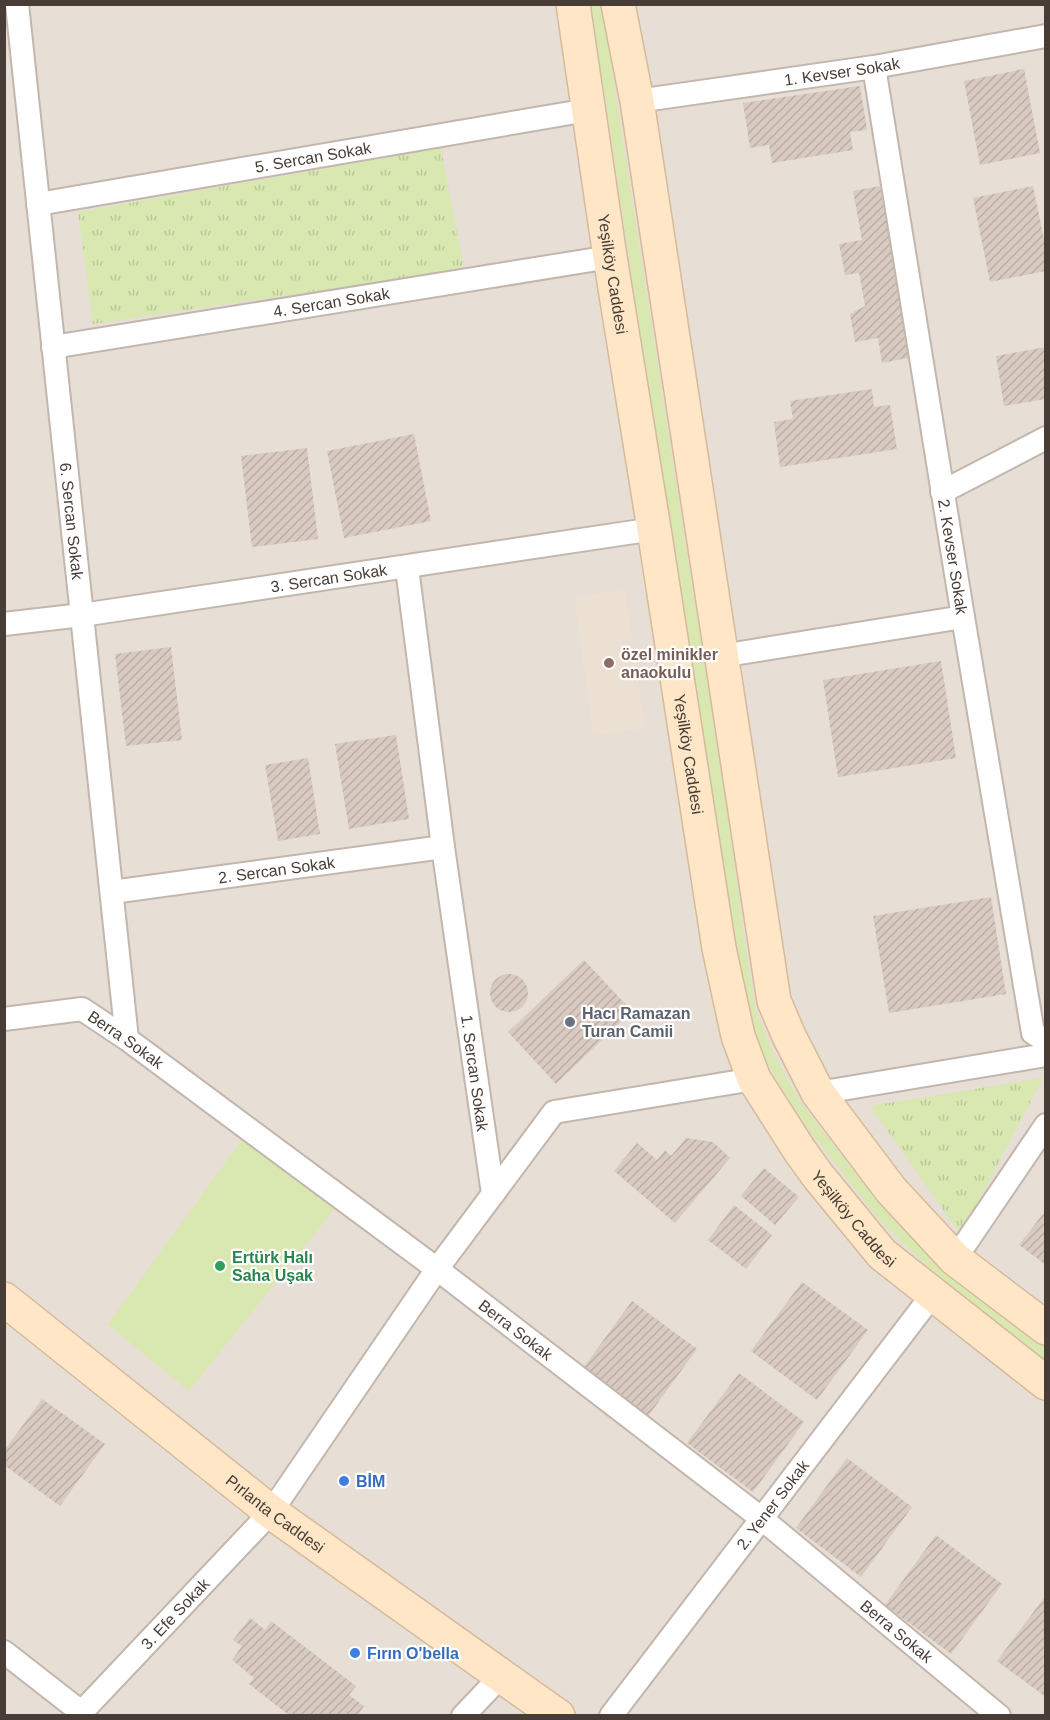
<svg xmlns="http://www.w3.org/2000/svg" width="1050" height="1720" viewBox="0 0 1050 1720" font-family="Arial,sans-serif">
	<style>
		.residential { fill: #e7ded6 }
		.education { fill: #ece0d2 }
		.grass { fill: #d9e7b1 }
		.park { fill: url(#park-tufts) }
		.building { fill: url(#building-hatch) }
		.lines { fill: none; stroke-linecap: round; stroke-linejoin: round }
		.street-casing { stroke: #c2b6ad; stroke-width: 26 }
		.secondary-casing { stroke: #d6ba9a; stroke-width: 36 }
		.street { stroke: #fff; stroke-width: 22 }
		.secondary { stroke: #fee6c7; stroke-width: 33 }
		.education-dot { fill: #8d6e63; stroke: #fff; stroke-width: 2 }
		.worship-dot { fill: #6b7280; stroke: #fff; stroke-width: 2 }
		.leisure-dot { fill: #2e9e5b; stroke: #fff; stroke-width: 2 }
		.shop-dot { fill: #3f7fe0; stroke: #fff; stroke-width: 2 }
		.labels { text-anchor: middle; stroke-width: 4.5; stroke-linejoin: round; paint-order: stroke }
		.street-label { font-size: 16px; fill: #473d36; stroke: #fff }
		.education-label { font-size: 16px; font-weight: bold; fill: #785e54; stroke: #fff; text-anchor: start }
		.worship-label { font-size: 16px; font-weight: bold; fill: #5b616d; stroke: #fff; text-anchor: start }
		.leisure-label { font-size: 16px; font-weight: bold; fill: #27864d; stroke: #fff; text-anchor: start }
		.shop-label { font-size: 16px; font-weight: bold; fill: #366cbe; stroke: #fff; text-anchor: start }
	</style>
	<defs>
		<pattern id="park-tufts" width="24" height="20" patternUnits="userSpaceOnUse" patternTransform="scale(1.5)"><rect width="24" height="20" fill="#d9e7b1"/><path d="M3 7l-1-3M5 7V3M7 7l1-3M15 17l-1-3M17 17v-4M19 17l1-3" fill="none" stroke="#bcc799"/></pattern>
		<pattern id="building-hatch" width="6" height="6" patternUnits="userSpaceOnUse" patternTransform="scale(1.5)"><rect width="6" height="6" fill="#d8cac0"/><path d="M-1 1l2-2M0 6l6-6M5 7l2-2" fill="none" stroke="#bbaea6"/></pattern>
	</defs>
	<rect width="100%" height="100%" fill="#f4eee8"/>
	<rect class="residential" x="5" y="5" width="1040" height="1710"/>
	<polygon class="education" points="625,590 645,728 593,735 574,597"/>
	<g class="grass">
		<polygon points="591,5 602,5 728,818 749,971 757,1014 775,1056 798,1099 872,1195 902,1229 940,1265 1045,1347 1045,1360 930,1269 879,1220 809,1130 778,1082 756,1041 736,972"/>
		<polygon points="244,1137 336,1207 189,1391 108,1324"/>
	</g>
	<g class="park">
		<polygon points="441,148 464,269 93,324 78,212"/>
		<polygon points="1043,1078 961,1235 870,1106"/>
	</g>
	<g class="building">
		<polygon points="1024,69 1040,153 980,165 964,81"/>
		<polygon points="860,86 867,130 850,132 853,150 772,163 769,145 750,148 743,103"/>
		<polygon points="880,186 912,357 882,363 878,338 855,342 850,314 865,306 859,273 845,275 839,244 862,240 853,191"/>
		<polygon points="1033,186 1046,249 1046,271 990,282 973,198"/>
		<polygon points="1046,347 1046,399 1004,406 996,356"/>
		<polygon points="872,389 874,407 890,405 897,449 780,467 774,422 793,419 790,401"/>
		<polygon points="414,434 431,521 344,538 327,451"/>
		<polygon points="307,448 318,539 252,547 241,456"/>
		<polygon points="171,647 182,740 126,746 115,654"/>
		<polygon points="941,661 956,758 838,777 823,680"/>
		<polygon points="396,735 409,819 349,829 335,744"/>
		<polygon points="308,758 320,834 278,841 265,765"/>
		<polygon points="991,897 1006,994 889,1013 873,916"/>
		<polygon points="584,960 632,1011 556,1084 508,1032"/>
		<circle cx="509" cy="993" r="19"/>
		<polygon points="686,1138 713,1142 730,1158 675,1223 614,1171 637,1143 657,1160 665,1150 671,1156"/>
		<polygon points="764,1168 799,1197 775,1225 741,1196"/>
		<polygon points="734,1205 772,1235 746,1269 708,1240"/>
		<polygon points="1046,1210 1046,1265 1019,1245"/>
		<polygon points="802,1282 868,1330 817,1400 751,1351"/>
		<polygon points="632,1301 697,1349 646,1419 581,1371"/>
		<polygon points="739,1373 804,1422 753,1492 687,1443"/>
		<polygon points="42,1399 105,1444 60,1506 4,1465 4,1451"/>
		<polygon points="847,1458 912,1507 861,1577 796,1528"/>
		<polygon points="936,1535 1002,1584 951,1654 885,1605"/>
		<polygon points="1046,1595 1046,1697 997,1661"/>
		<polygon points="250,1618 265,1630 271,1621 356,1686 349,1695 364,1706 357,1716 290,1716 249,1684 254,1678 232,1660 242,1646 233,1640"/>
	</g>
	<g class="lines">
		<g class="street-casing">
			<g id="street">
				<path id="s1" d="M 17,4 L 127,1039"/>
				<path id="s2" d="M 874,67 L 963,617 L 1033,1033 L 1046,1041"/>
				<path id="s3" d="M 637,101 L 874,67 L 1046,36"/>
				<path id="s4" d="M 38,204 L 588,110"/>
				<path id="s5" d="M 53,347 L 610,257"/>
				<polyline points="942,492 1046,438"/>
				<path id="s6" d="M 4,624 L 82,615 L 654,529"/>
				<polyline points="721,656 963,617"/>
				<path id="s7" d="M 112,892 L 443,847"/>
				<path id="s8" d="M 4,1019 L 82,1009 L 127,1039 L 437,1269 L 761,1518 L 999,1716"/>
				<polyline points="818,1093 1046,1055"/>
				<polyline points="493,1194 554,1112 754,1079"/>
				<polyline points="955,1259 1046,1125"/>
				<polyline points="4,1652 81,1712"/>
				<path id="s9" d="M 78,1716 L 271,1512 L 437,1269 L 493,1194 L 443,847 L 407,568"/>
				<polyline points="463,1716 502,1675"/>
				<path id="s10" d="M 611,1716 L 933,1294"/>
			</g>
		</g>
		<g class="secondary-casing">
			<g id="secondary">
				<path id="s11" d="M 573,4 L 610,257 L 654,529 L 719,948 L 738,1036 L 754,1079 L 800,1151 L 818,1176 L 882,1254 L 1046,1383"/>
				<polyline points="618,4 637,101 774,1001 789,1036 818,1093 891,1190 955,1259 1046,1328"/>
				<path id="s12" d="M 4,1299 L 271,1512 L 558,1716"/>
			</g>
		</g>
		<use href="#street" class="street"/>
		<use href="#secondary" class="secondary"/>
	</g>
	<circle class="education-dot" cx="609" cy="663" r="6"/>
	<circle class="worship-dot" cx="570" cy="1022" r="6"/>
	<circle class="leisure-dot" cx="220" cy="1266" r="6"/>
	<g class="shop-dot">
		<circle cx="344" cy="1481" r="6"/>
		<circle cx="355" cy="1653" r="6"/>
	</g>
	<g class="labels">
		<g class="street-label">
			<text dy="6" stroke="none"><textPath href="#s3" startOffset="207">1. Kevser Sokak</textPath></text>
			<text dy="6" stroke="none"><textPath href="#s4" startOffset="279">5. Sercan Sokak</textPath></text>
			<text dy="6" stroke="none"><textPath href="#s11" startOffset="273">Yeşilköy Caddesi</textPath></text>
			<text dy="6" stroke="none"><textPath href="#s5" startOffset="282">4. Sercan Sokak</textPath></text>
			<text dy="6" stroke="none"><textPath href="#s1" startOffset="520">6. Sercan Sokak</textPath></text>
			<text dy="6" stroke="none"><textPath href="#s2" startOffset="496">2. Kevser Sokak</textPath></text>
			<text dy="6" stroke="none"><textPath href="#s6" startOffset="328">3. Sercan Sokak</textPath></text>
			<text dy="6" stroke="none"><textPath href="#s11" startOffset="759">Yeşilköy Caddesi</textPath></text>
			<text dy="6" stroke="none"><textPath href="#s7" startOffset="166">2. Sercan Sokak</textPath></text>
			<text dy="6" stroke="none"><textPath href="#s8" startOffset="132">Berra Sokak</textPath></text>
			<text transform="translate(475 1073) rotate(82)" y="6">1. Sercan Sokak</text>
			<text dy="6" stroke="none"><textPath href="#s11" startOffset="1263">Yeşilköy Caddesi</textPath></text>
			<text dy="6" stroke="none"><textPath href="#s8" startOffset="618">Berra Sokak</textPath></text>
			<text dy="6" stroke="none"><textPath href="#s10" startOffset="266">2. Yener Sokak</textPath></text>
			<text dy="6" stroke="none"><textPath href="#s12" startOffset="346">Pırlanta Caddesi</textPath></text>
			<text dy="6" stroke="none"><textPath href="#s9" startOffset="141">3. Efe Sokak</textPath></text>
			<text dy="6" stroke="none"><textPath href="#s8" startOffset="1104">Berra Sokak</textPath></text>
		</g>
		<g class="education-label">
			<text x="621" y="660">özel minikler<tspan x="621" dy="18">anaokulu</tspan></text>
		</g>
		<g class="worship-label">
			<text x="582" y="1019">Hacı Ramazan<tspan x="582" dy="18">Turan Camii</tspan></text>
		</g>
		<g class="leisure-label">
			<text x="232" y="1263">Ertürk Halı<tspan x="232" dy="18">Saha Uşak</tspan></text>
		</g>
		<g class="shop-label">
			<text x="356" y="1487">BİM</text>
			<text x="367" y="1659">Fırın O'bella</text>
		</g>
	</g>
	<rect width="1050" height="1720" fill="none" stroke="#473d36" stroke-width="12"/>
</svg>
